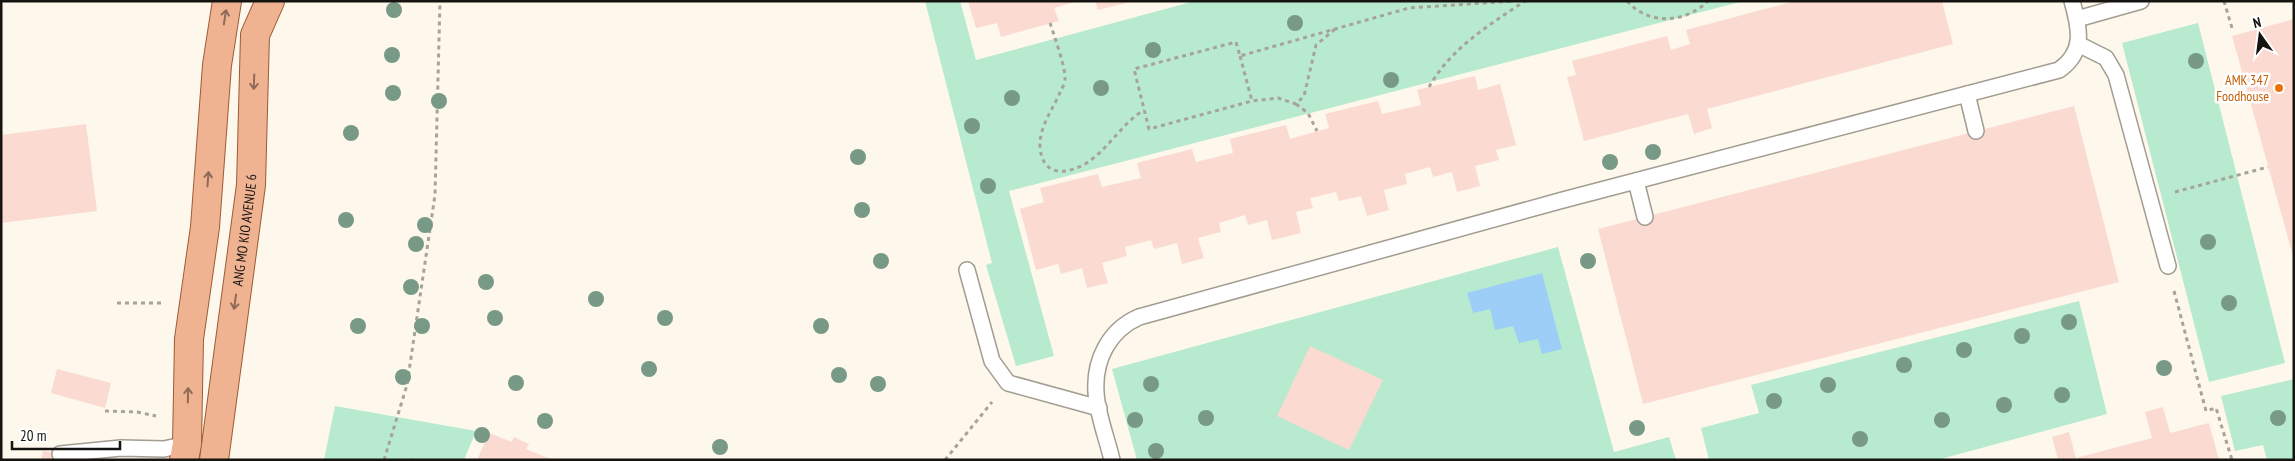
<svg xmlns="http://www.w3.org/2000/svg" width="2295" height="461" viewBox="0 0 2295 461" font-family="'PT Sans Narrow',sans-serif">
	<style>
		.green { fill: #b7eacf }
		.water { fill: #9dcef7 }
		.building { fill: #fbdad2 }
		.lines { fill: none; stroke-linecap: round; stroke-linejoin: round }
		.lane-casing { stroke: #a29c91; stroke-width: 18 }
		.primary-casing { stroke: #9d5a35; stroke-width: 30 }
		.path { stroke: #a7a399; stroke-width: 3; stroke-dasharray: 4 4; stroke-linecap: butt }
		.lane { stroke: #fff; stroke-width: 15 }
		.primary { stroke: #f0b392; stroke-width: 28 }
		.tree { fill: #789986 }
		.oneway { stroke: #8e6b58 }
		.food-dot { fill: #e8710a; stroke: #fff; stroke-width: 2 }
		.labels { text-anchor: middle; stroke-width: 5; stroke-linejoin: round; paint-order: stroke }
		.food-label { font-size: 14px; fill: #c56008; stroke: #fff; text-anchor: end }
		.street-label { font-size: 14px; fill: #161410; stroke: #fff }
	</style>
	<rect width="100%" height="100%" fill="#fdf8eb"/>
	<g class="green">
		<polygon points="925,1 960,1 976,60 1195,1 1744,1 1009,191 1054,356 1016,366 986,265 992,263"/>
		<polygon points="2198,23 2285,363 2209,382 2122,43"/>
		<polygon points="1558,247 1614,452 1669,437 1676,460 1137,460 1112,369"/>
		<polygon points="2079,301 2107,414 1937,460 1709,460 1701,428 1759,413 1751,385"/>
		<polygon points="2294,379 2294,460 2267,460 2263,445 2235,451 2221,396"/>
		<polygon points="335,406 476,431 464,460 324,460"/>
	</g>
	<polygon class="water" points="1542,273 1562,349 1542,354 1538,339 1519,343 1513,326 1495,330 1490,309 1473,313 1467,293"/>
	<g class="building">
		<polygon points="968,1 1075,1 1075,2 1054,8 1059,21 1001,37 997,23 976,28"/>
		<polygon points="1095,1 1130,1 1130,2 1098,10"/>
		<polygon points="1795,1 1942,1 1953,44 1707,109 1712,128 1694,134 1688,114 1584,141 1567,77 1576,75 1572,61 1667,36 1671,50 1690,44 1686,30"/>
		<polygon points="2294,19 2294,256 2293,256 2232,36"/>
		<polygon points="1475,76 1478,90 1500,84 1516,145 1496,150 1499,160 1475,166 1480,186 1457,192 1452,172 1433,177 1430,167 1405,174 1407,184 1384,190 1389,210 1367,216 1361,196 1339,201 1336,192 1310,198 1313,208 1296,212 1301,233 1272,240 1267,220 1248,225 1245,215 1219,223 1221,232 1198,238 1204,258 1182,264 1177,243 1154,249 1151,240 1125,247 1127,256 1102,263 1108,283 1087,288 1082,268 1061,274 1058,264 1036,270 1020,209 1044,202 1040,188 1098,174 1102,187 1141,178 1137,163 1192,149 1196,162 1233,153 1230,139 1286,125 1290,139 1329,128 1325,114 1378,101 1382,114 1421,105 1417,90"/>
		<polygon points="2074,106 2119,282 1643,404 1598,229"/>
		<polygon points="86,124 97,211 1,223 1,135"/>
		<polygon points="1310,346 1383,380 1349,450 1277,416"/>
		<polygon points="57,369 111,383 105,408 51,393"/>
		<polygon points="2163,407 2170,433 2209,423 2219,460 2058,460 2052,437 2069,432 2076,458 2152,438 2145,412"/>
		<polygon points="489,433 512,442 514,437 529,444 526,449 553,460 477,460"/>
		<polygon points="43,451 60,454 78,460 41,460"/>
	</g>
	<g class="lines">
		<g class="lane-casing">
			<g id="lane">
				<polyline points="2077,19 2141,1"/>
				<polyline points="2078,44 2106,58 2116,75 2168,266"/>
				<polyline points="1967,94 1976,131"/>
				<polyline points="1636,181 1645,217"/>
				<polyline points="967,270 992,361 1008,383 1099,408"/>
				<polyline points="60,454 121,448 164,449 187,444"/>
				<path d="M 1112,460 C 1107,438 1097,414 1096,392 C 1094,360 1109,330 1139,317 L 1563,200 L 2059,70 C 2085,52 2080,29 2072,1"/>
			</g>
		</g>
		<g class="primary-casing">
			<g id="primary">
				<polyline points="184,460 187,444 189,339 205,227 217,65 227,1"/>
				<path id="s1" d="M 214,460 L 251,185 L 255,35 L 270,1"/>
			</g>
		</g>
		<g class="path">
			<path d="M 1627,1 C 1649,26 1686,23 1708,1"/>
			<polyline points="2224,1 2232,28"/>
			<path d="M 1050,23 C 1054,35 1066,69 1065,79 C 1065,82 1063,87 1061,90 C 1054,108 1039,126 1040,147 C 1042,175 1064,176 1085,164 C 1108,150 1121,124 1144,110"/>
			<polyline points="1335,29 1316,45 1304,96 1296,104 1278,98 1252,101 1149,129 1134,69 1236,42 1240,56 1409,8 1514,1"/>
			<polyline points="1240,56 1252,101"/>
			<path d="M 1429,87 C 1451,48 1489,25 1525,1"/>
			<polyline points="1296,104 1308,113 1317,131"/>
			<polyline points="2175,192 2268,167"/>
			<polyline points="2174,291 2206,411 2216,408 2232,460"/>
			<polyline points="117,303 161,303"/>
			<polyline points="105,411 137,412 156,416"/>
			<polyline points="384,460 407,385 435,195 440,1"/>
			<polyline points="410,460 413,460"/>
			<polyline points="945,460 992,402"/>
		</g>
		<use href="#lane" class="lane"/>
		<use href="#primary" class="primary"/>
	</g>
	<g class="tree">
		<circle cx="394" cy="10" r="8"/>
		<circle cx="1295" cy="23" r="8"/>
		<circle cx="1153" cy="50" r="8"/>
		<circle cx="392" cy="55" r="8"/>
		<circle cx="2196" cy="61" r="8"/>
		<circle cx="1391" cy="80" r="8"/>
		<circle cx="1101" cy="88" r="8"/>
		<circle cx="393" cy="93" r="8"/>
		<circle cx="1012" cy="98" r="8"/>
		<circle cx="439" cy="101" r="8"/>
		<circle cx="972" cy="126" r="8"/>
		<circle cx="351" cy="133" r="8"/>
		<circle cx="1653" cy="152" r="8"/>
		<circle cx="858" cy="157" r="8"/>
		<circle cx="1610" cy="162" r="8"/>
		<circle cx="988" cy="186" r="8"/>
		<circle cx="862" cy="210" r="8"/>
		<circle cx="346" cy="220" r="8"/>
		<circle cx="425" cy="225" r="8"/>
		<circle cx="2208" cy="242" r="8"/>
		<circle cx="416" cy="244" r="8"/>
		<circle cx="881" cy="261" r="8"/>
		<circle cx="1588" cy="261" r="8"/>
		<circle cx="486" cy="282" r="8"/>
		<circle cx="411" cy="287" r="8"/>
		<circle cx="596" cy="299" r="8"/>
		<circle cx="2229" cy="303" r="8"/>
		<circle cx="495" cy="318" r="8"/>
		<circle cx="665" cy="318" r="8"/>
		<circle cx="2069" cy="322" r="8"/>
		<circle cx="358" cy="326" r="8"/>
		<circle cx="422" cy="326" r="8"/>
		<circle cx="821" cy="326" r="8"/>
		<circle cx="2022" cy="336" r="8"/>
		<circle cx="1964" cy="350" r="8"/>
		<circle cx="1904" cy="365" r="8"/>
		<circle cx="2164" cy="368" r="8"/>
		<circle cx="649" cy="369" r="8"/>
		<circle cx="839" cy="375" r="8"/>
		<circle cx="403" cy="377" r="8"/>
		<circle cx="516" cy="383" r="8"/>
		<circle cx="878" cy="384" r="8"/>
		<circle cx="1151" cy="384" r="8"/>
		<circle cx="1828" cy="385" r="8"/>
		<circle cx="2062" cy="395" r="8"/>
		<circle cx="1774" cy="401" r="8"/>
		<circle cx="2004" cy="405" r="8"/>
		<circle cx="1206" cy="418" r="8"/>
		<circle cx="2278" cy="418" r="8"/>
		<circle cx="1135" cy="420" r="8"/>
		<circle cx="1942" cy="420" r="8"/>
		<circle cx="545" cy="421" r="8"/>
		<circle cx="1637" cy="428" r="8"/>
		<circle cx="482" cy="435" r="8"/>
		<circle cx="1860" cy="439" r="8"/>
		<circle cx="720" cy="447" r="8"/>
		<circle cx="1156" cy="451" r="8"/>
	</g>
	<defs><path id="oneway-shaft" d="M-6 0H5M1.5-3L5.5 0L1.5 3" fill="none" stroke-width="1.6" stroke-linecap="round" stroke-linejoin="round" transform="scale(1.25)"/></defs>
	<g class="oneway">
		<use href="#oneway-shaft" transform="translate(225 17) rotate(-81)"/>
		<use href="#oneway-shaft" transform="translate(254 82) rotate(92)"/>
		<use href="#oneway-shaft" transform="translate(208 179) rotate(-86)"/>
		<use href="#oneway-shaft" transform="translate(235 302) rotate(98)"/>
		<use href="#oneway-shaft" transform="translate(188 395) rotate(-89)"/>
	</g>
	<circle class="food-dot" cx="2279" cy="88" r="5"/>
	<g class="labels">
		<g class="food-label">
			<text x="2269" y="85">AMK 347<tspan x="2269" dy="16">Foodhouse</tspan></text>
		</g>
		<g class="street-label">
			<text dy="5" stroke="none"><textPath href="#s1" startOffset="232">ANG MO KIO AVENUE 6</textPath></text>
		</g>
	</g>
	<rect width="2295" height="461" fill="none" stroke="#161410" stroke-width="5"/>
	<g transform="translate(2260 35) rotate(346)" stroke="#ffffff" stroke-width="4" paint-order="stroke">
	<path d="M0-4L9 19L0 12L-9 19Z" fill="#161410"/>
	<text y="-8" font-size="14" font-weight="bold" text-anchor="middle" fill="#161410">N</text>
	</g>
	<path d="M12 441v8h108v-8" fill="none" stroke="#161410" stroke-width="2.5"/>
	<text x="20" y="441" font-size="15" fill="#161410" stroke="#ffffff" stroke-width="4" paint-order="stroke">20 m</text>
</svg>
